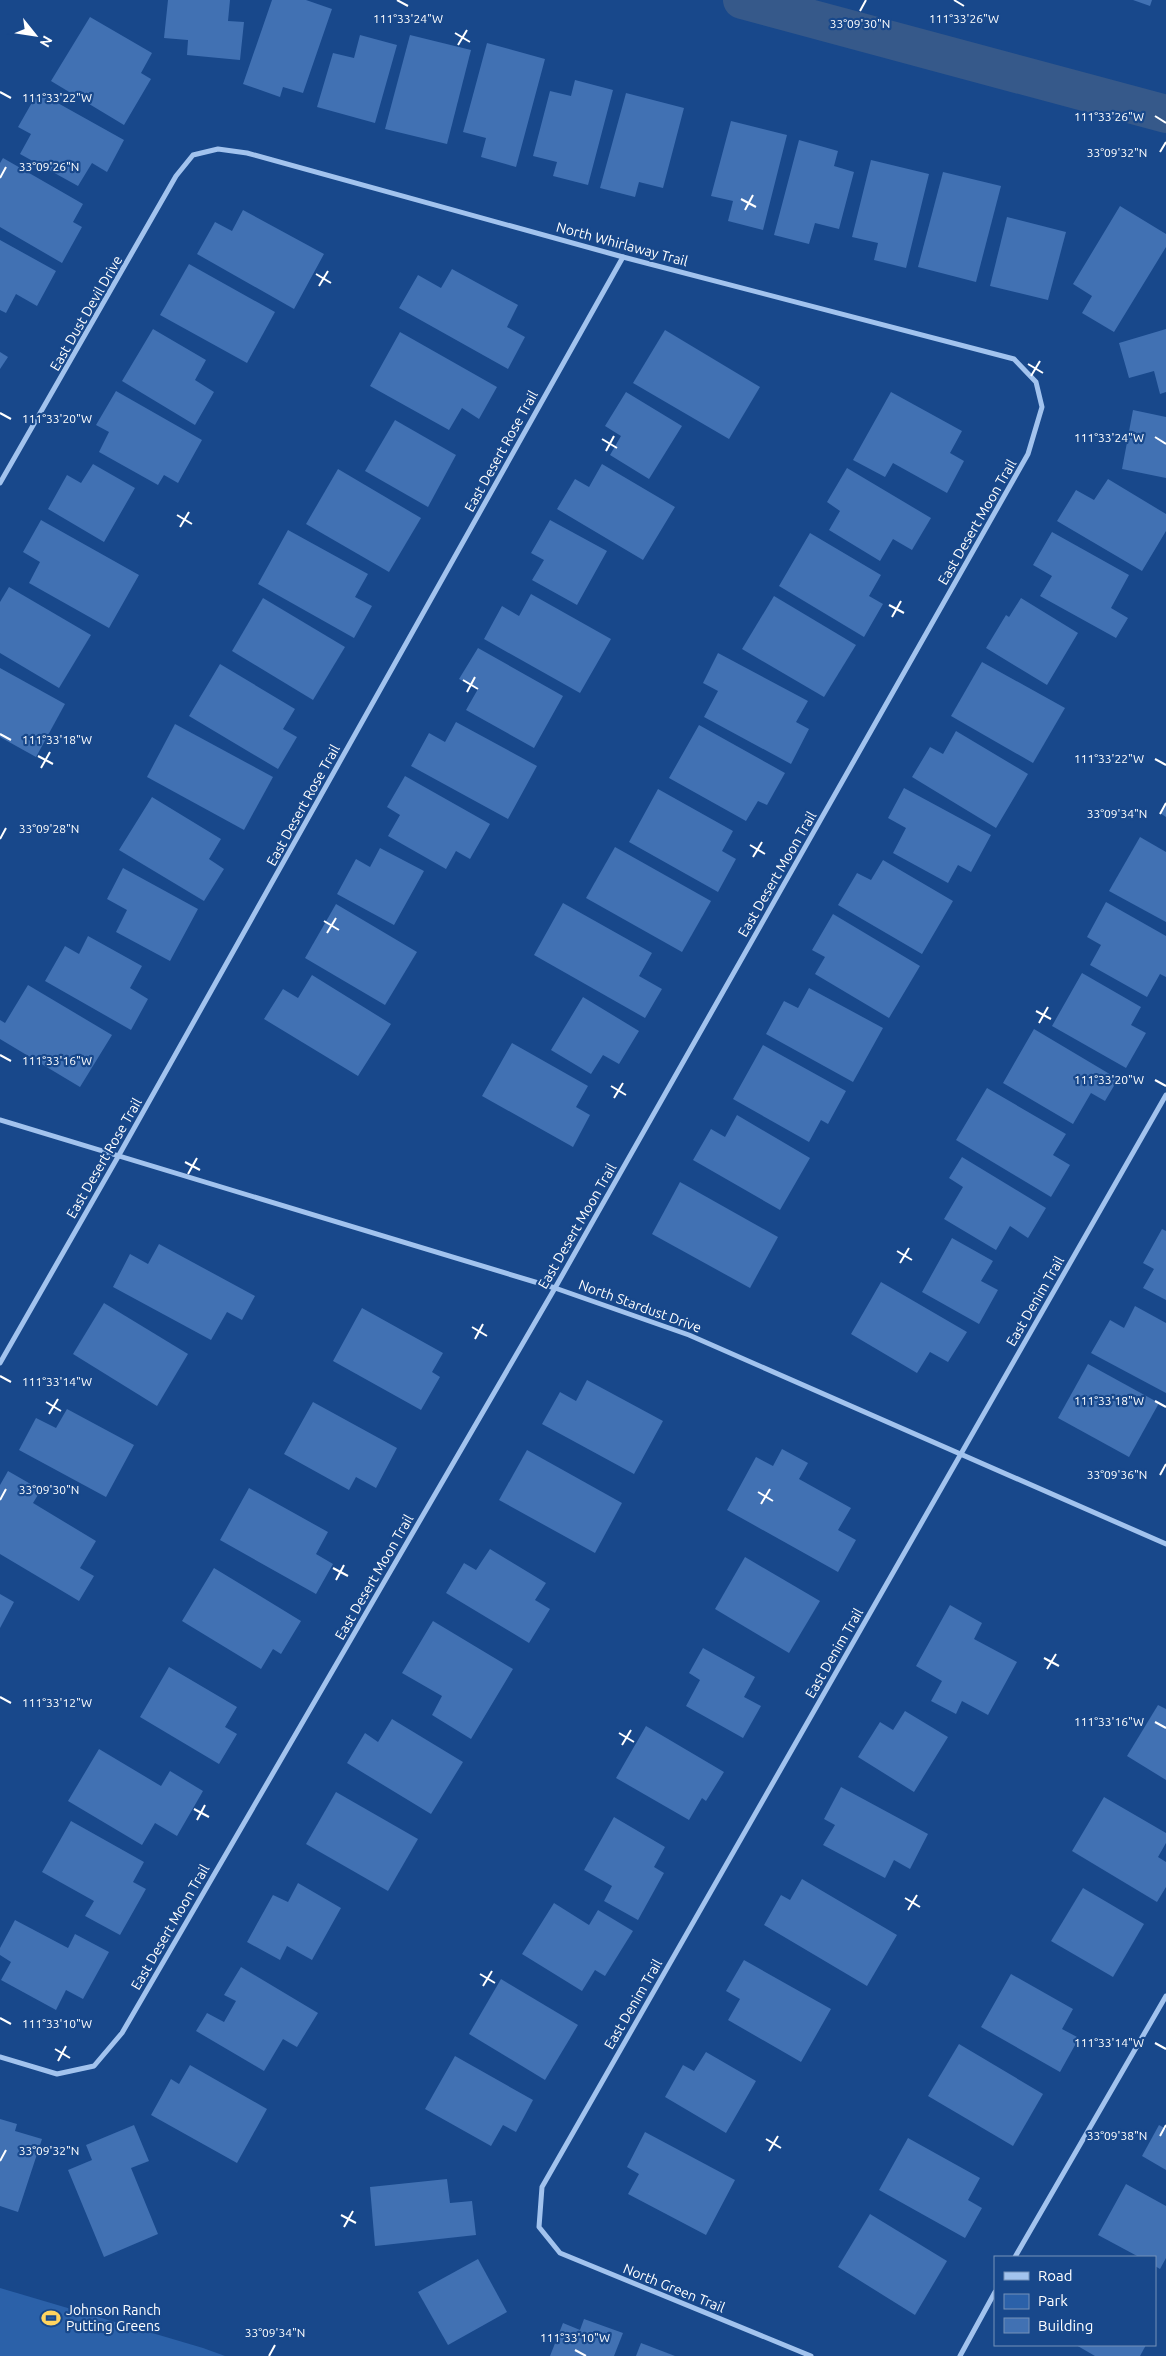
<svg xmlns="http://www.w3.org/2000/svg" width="1166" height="2356" viewBox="0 0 1166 2356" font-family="Ubuntu,sans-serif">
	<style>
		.green { fill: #2b61a9 }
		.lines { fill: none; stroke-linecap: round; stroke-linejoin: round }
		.canal { stroke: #36598a; stroke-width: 38 }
		.building { fill: #4171b3 }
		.street { stroke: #a2c3ee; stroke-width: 5 }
		.ticks { fill: none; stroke: #fff; stroke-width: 2 }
		.labels { text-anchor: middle; stroke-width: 4.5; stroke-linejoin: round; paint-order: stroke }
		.street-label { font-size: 14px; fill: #fff; stroke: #18488b }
		.poi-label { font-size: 14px; fill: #fff; stroke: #18488b; text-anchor: start }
		.ticks-label { font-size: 12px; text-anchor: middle; fill: #fff; stroke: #18488b; stroke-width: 4.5; stroke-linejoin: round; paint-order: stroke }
	</style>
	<rect width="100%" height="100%" fill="#18488b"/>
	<polygon class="green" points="0,2288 203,2348 225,2356 0,2356"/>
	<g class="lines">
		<polyline class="canal" points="742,0 1166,114"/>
	</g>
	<g class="building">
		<polygon points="168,0 230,0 228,21 244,22 240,60 187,55 188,40 164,38"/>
		<polygon points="272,0 306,0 332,9 303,93 283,87 280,97 243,84"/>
		<polygon points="1133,0 1152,0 1150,6"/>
		<polygon points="90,17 152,53 141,73 151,79 124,125 51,81"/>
		<polygon points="360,35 397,45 375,123 317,107 333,53 354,58"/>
		<polygon points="410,35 471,50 447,144 385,129"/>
		<polygon points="487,43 545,59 516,167 481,157 486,138 463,132"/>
		<polygon points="575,80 613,90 588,185 553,176 557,162 533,156 550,91 571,96"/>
		<polygon points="38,92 124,140 107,172 92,163 78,186 20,154 31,134 18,127"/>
		<polygon points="626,93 684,108 663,188 639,182 635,197 600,188"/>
		<polygon points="731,121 787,135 763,230 728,221 733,201 711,196"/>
		<polygon points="799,140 838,151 834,166 854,172 839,229 815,223 809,244 774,235"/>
		<polygon points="3,158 83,204 73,222 82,227 62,263 0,227 0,163"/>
		<polygon points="871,160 929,174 906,268 874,260 878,243 852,237"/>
		<polygon points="943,172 1001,186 976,282 918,267"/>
		<polygon points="1120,206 1166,234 1166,247 1114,332 1082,313 1092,296 1073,284"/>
		<polygon points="243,210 324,254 294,309 197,254 215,222 232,231"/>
		<polygon points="1007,217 1066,232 1048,300 990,286"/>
		<polygon points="0,240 56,271 37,306 16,294 6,313 0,310"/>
		<polygon points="189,264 275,312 247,363 160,315"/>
		<polygon points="452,269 518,305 507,327 525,337 508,369 399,308 418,275 441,288"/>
		<polygon points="153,329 206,360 195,380 214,392 195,425 122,381"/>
		<polygon points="1166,329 1166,392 1160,394 1154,371 1129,378 1119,343"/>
		<polygon points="665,330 760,387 729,439 633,383"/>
		<polygon points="400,332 497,387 479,419 462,408 449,430 370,386"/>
		<polygon points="0,352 8,357 0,369"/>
		<polygon points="116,391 202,440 178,483 164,475 158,485 99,452 109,432 96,425"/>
		<polygon points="626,392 682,426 649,479 610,455 621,436 605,426"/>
		<polygon points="891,392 962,431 950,453 964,461 947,493 893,463 885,477 853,460"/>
		<polygon points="1133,410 1166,417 1166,478 1122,469"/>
		<polygon points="395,420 456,455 428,507 365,471"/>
		<polygon points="93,464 135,488 104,542 48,509 67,475 81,483"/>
		<polygon points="602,464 675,507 643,560 557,509 575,479 589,487"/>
		<polygon points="847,468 931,518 912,550 893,539 880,561 829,530 840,511 827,502"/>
		<polygon points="338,469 421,518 389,572 306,524"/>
		<polygon points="1108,479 1166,514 1166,531 1142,571 1057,521 1076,490 1094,500"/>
		<polygon points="41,520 139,575 109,628 29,583 40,562 23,552"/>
		<polygon points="550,520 607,551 577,605 532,580 544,560 531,553"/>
		<polygon points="288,530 368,574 355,597 372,606 354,638 258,584"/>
		<polygon points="1052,532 1129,575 1111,608 1128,618 1116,638 1040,596 1052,576 1033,565"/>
		<polygon points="810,533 881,575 869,596 883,604 864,637 779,586"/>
		<polygon points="9,587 91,635 59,688 0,653 0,602"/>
		<polygon points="531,594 611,639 580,693 484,639 502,606 519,616"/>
		<polygon points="774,596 856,645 824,697 742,649"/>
		<polygon points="263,598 345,647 313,700 232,651"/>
		<polygon points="1021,598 1078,633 1047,685 986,648 1006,615 1009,617"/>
		<polygon points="478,648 563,696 534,748 466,710 478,689 459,679"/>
		<polygon points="718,653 808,701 796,722 809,729 791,764 704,717 718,691 703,683"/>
		<polygon points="982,662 1065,708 1033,763 951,716"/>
		<polygon points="220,664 295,709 283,729 297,737 278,769 189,716"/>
		<polygon points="0,668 65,704 36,757 0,737"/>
		<polygon points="456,722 537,766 508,819 411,766 429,733 445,742"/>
		<polygon points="175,724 273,777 244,830 147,777"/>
		<polygon points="699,725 785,773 767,805 758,801 746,821 669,778"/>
		<polygon points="956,731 1028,774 996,828 912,777 930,747 943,754"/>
		<polygon points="405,776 490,824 470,859 456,851 446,869 388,836 400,815 387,807"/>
		<polygon points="904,788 991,835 971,872 958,865 948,883 893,853 906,828 888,818"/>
		<polygon points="658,789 733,831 722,851 736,859 718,892 629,842"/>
		<polygon points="152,797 221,839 209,859 224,869 204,901 119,850"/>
		<polygon points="1166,802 1166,817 1160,813"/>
		<polygon points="1140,837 1166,852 1166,922 1109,891"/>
		<polygon points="615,847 711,901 682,952 586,898"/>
		<polygon points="380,848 424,871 394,925 337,894 356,859 370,867"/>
		<polygon points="883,860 953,901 922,954 838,905 857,873 871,880"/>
		<polygon points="123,868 198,909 170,961 116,932 127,910 107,899"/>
		<polygon points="1106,902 1166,936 1166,977 1160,974 1147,997 1090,965 1101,945 1087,937"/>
		<polygon points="563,903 652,953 639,976 662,989 645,1018 534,955"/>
		<polygon points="336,904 417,952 385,1005 305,958"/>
		<polygon points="833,914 920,966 889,1018 815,974 825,957 812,950"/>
		<polygon points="88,936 142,966 130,988 148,999 131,1030 45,981 65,946 79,954"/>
		<polygon points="1082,973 1141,1007 1131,1025 1146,1033 1126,1068 1052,1026"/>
		<polygon points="312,975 391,1024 358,1076 264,1019 283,989 298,998"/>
		<polygon points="28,985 112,1035 80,1087 0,1039 0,1020 5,1023"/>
		<polygon points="809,988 883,1028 853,1082 766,1034 784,1001 798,1008"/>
		<polygon points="583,997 639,1031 619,1064 603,1055 591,1074 551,1050"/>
		<polygon points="1034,1029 1118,1079 1105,1101 1091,1093 1073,1124 1003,1083"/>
		<polygon points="512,1043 588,1086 576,1107 590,1115 573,1147 482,1096"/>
		<polygon points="763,1045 846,1091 828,1124 821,1120 809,1142 733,1099"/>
		<polygon points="987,1088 1066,1134 1053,1155 1070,1165 1051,1197 956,1140"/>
		<polygon points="737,1115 810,1158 780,1210 693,1160 711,1129 725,1137"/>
		<polygon points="962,1157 1046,1208 1028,1238 1010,1226 996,1250 944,1219 963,1187 949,1178"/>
		<polygon points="680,1182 778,1237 750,1288 652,1234"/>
		<polygon points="1162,1229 1166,1231 1166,1300 1143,1288 1154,1269 1143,1263"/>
		<polygon points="952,1238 993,1261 981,1281 998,1290 979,1324 922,1292"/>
		<polygon points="159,1244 255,1296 242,1320 227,1312 211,1340 113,1287 130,1254 148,1264"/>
		<polygon points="881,1282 967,1332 948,1362 930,1352 917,1373 851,1334"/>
		<polygon points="104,1303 188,1354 157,1406 73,1354"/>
		<polygon points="1135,1306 1166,1323 1166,1393 1091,1353 1110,1320 1124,1328"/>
		<polygon points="362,1308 443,1353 432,1372 440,1377 421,1410 333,1361"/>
		<polygon points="1088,1364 1159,1403 1129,1457 1058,1418"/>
		<polygon points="587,1380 663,1421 634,1474 542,1424 560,1392 576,1401"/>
		<polygon points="313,1402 397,1448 376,1488 356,1477 349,1490 284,1454"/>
		<polygon points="67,1409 134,1445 106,1497 19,1450 36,1418 56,1428"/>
		<polygon points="782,1449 808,1463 799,1479 851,1508 838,1530 856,1540 838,1572 727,1510 756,1457 773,1466"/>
		<polygon points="527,1450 622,1503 595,1553 499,1500"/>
		<polygon points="8,1471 41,1490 33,1503 96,1541 80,1568 94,1576 79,1601 0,1554 0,1485"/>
		<polygon points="249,1488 328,1532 316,1554 333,1564 316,1594 220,1540"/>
		<polygon points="490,1549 546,1583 535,1600 550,1609 529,1643 446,1593 464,1563 476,1570"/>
		<polygon points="745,1557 820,1601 789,1653 715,1609"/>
		<polygon points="214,1568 301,1621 281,1654 273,1649 261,1669 182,1621"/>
		<polygon points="0,1594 14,1602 0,1628"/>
		<polygon points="950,1605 982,1623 974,1639 1017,1662 988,1715 962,1701 956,1714 931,1701 942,1681 916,1666"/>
		<polygon points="433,1621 513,1669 471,1739 432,1715 442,1696 402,1673"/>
		<polygon points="703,1648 755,1677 744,1697 761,1706 743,1738 686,1706 700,1680 689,1673"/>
		<polygon points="169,1667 237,1707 225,1727 237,1734 219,1764 140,1717"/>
		<polygon points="1158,1705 1166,1709 1166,1780 1127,1756"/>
		<polygon points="905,1711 948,1737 914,1792 858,1757 880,1722 893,1730"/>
		<polygon points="392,1719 463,1762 431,1814 347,1763 365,1733 378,1742"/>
		<polygon points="646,1726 724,1772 706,1801 702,1798 689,1820 616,1778"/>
		<polygon points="99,1749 161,1786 170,1771 203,1791 177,1836 155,1823 142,1845 68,1801"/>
		<polygon points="841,1787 928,1834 910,1869 894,1860 885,1878 823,1845 835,1825 824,1819"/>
		<polygon points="336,1792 418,1839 388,1891 306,1844"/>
		<polygon points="1104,1797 1166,1833 1166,1843 1158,1857 1166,1862 1166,1887 1157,1902 1072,1851"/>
		<polygon points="614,1817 665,1847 654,1867 664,1873 638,1920 604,1901 612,1886 584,1870"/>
		<polygon points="71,1821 144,1862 133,1882 146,1889 120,1935 85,1916 94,1901 42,1872"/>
		<polygon points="802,1879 897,1935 867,1986 764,1925 781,1895 790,1900"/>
		<polygon points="298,1883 341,1908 312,1960 287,1946 280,1960 247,1942 273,1895 288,1902"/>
		<polygon points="1083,1888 1144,1924 1113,1977 1051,1941"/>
		<polygon points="554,1903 589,1925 598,1910 633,1931 605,1976 595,1970 582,1991 522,1954"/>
		<polygon points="15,1920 68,1948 75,1934 109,1952 83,1999 66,1990 56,2010 1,1980 11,1962 0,1955 0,1948"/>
		<polygon points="744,1960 831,2009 801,2062 728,2020 740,1999 726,1991"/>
		<polygon points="241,1967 318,2013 297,2047 283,2039 264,2071 196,2031 207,2013 224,2022 236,2001 224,1995"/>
		<polygon points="1011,1974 1073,2009 1062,2029 1079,2038 1060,2072 981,2027"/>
		<polygon points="501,1979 578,2025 545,2080 469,2034"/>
		<polygon points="959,2044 1043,2094 1013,2146 928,2096"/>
		<polygon points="706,2052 756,2081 726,2133 665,2097 683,2065 694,2071"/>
		<polygon points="455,2056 533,2100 516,2132 503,2125 491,2146 425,2109"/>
		<polygon points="190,2065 267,2109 237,2163 151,2115 171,2079 179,2084"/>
		<polygon points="0,2119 17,2124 15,2131 42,2139 18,2212 0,2206"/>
		<polygon points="134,2125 149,2161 131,2168 158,2234 104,2257 68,2170 92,2160 86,2145"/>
		<polygon points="1159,2125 1166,2129 1166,2170 1142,2156"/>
		<polygon points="645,2132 735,2180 706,2235 628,2194 639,2174 627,2167"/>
		<polygon points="908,2138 980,2178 968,2200 982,2208 965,2238 879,2190"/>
		<polygon points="447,2179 450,2203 472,2201 476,2235 375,2246 370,2187"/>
		<polygon points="1126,2184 1166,2206 1166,2258 1160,2269 1155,2266 1155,2257 1139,2257 1098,2235"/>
		<polygon points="870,2214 947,2261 915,2315 838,2267"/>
		<polygon points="478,2259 507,2312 448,2345 418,2292"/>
		<polygon points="584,2319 623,2333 614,2356 550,2356 563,2323 580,2330"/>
		<polygon points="641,2343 675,2356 636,2356"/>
		<polygon points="1076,2345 1146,2345 1140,2356 1095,2356"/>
	</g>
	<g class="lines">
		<g class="street">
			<polyline points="0,483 176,176 193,155 218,149 247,153 623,257 1014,359 1036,382 1042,407 1028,454 555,1288 122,2033 94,2066 57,2074 0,2057"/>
			<polyline points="0,1120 555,1288 689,1335 1166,1544"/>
			<polyline points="0,1363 119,1155 623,257"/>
			<polyline points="1015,2257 1166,1996"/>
			<polyline points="811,2356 560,2253 539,2227 542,2187 1166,1095"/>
			<polyline points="960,2356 995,2292"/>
		</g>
	</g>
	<path class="ticks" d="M 397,0 L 408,6M 954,0 L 964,6M 860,11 L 866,0M 455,33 L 470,42M 458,45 L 467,30M 0,92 L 11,98M 1155,116 L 1166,123M 1160,152 L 1166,142M 0,178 L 6,167M 741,199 L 756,207M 745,210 L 753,195M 316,274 L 331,283M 319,286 L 328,271M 1028,364 L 1043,373M 1031,376 L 1040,361M 0,413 L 11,419M 1155,437 L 1166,444M 602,439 L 617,448M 606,451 L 614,436M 177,515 L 192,524M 180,527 L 189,512M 889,605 L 904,613M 892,617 L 901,601M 463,680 L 478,689M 467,692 L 475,677M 0,734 L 11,740M 38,756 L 53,764M 1155,759 L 1166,765M 41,768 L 50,752M 1160,814 L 1166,803M 0,839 L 6,828M 750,845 L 765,854M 753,857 L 762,842M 324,921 L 339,930M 327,933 L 336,918M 1036,1011 L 1051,1019M 1039,1023 L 1048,1007M 0,1055 L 11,1061M 1155,1080 L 1166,1086M 611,1086 L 626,1095M 614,1098 L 623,1083M 185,1162 L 200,1170M 188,1174 L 197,1158M 897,1251 L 912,1260M 900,1263 L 909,1248M 472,1327 L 487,1336M 475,1339 L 483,1324M 0,1376 L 11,1382M 1155,1401 L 1166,1407M 46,1402 L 61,1411M 49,1414 L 58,1399M 1160,1475 L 1166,1464M 758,1492 L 773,1501M 0,1500 L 6,1489M 761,1504 L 770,1489M 333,1568 L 348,1576M 336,1580 L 344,1565M 1044,1658 L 1059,1666M 1047,1669 L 1056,1654M 0,1697 L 11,1703M 1155,1722 L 1166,1728M 619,1733 L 634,1742M 622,1745 L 631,1730M 194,1809 L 209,1817M 197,1820 L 205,1805M 905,1898 L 920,1907M 908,1910 L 917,1895M 480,1974 L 495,1983M 483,1986 L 492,1971M 0,2018 L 11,2024M 1155,2043 L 1166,2049M 55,2049 L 70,2058M 58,2061 L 66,2046M 1160,2136 L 1166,2125M 766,2139 L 781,2148M 769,2151 L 778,2136M 0,2161 L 6,2150M 341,2215 L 356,2223M 344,2227 L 353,2211M 575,2350 L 586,2356M 269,2356 L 275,2345"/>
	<defs>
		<g id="stadium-bare" transform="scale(1.5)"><path d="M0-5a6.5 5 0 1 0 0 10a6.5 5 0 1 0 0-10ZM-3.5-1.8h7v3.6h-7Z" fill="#ffd45f" stroke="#18488b" stroke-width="2.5" paint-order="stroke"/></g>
	</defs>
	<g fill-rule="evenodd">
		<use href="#stadium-bare" x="51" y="2318"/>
	</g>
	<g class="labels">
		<g class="street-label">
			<text transform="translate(622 244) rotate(15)" y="5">North Whirlaway Trail</text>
			<text transform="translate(86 313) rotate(-60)" y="5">East Dust Devil Drive</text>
			<text transform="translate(501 451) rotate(-61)" y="5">East Desert Rose Trail</text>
			<text transform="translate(977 522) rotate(-60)" y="5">East Desert Moon Trail</text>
			<text transform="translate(303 805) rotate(-61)" y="5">East Desert Rose Trail</text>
			<text transform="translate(777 874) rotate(-60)" y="5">East Desert Moon Trail</text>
			<text transform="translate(104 1158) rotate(-60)" y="5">East Desert Rose Trail</text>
			<text transform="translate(577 1226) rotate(-60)" y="5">East Desert Moon Trail</text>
			<text transform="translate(1035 1301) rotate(-60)" y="5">East Denim Trail</text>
			<text transform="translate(640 1306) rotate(20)" y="5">North Stardust Drive</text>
			<text transform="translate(374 1577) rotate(-60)" y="5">East Desert Moon Trail</text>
			<text transform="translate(834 1653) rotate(-60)" y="5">East Denim Trail</text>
			<text transform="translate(170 1927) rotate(-60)" y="5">East Desert Moon Trail</text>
			<text transform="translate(633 2004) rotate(-60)" y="5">East Denim Trail</text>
			<text transform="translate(674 2288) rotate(22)" y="5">North Green Trail</text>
		</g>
		<g class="poi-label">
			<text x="66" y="2315">Johnson Ranch<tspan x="66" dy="16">Putting Greens</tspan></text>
		</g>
	</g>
	<g class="ticks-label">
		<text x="408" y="23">111°33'24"W</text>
		<text x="964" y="23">111°33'26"W</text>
		<text x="860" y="28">33°09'30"N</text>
		<text x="57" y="102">111°33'22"W</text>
		<text x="1109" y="121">111°33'26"W</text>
		<text x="1117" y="157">33°09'32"N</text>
		<text x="49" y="171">33°09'26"N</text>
		<text x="57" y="423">111°33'20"W</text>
		<text x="1109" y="442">111°33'24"W</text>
		<text x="57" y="744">111°33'18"W</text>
		<text x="1109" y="763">111°33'22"W</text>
		<text x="1117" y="818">33°09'34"N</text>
		<text x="49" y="833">33°09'28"N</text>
		<text x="57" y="1065">111°33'16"W</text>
		<text x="1109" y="1084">111°33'20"W</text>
		<text x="57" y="1386">111°33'14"W</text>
		<text x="1109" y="1405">111°33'18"W</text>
		<text x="1117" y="1479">33°09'36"N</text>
		<text x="49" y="1494">33°09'30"N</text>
		<text x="57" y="1707">111°33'12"W</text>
		<text x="1109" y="1726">111°33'16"W</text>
		<text x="57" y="2028">111°33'10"W</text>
		<text x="1109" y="2047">111°33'14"W</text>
		<text x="1117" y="2140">33°09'38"N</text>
		<text x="49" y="2155">33°09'32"N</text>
		<text x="275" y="2337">33°09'34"N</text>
		<text x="575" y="2342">111°33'10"W</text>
	</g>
	<rect x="994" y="2256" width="162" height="90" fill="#18488b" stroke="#7491b9"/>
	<rect x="1004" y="2272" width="25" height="8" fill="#a2c3ee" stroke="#7491b9"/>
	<text x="1038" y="2281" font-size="15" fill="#ffffff">Road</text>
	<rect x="1004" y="2294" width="25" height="15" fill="#2b61a9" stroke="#7491b9"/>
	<text x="1038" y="2306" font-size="15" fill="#ffffff">Park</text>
	<rect x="1004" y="2318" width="25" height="15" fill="#4171b3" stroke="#7491b9"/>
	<text x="1038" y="2331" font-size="15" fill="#ffffff">Building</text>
	<g transform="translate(35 35) rotate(120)" stroke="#18488b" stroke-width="4" paint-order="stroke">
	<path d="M0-4L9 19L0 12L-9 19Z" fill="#ffffff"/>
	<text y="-8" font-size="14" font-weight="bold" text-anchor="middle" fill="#ffffff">N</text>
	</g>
</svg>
